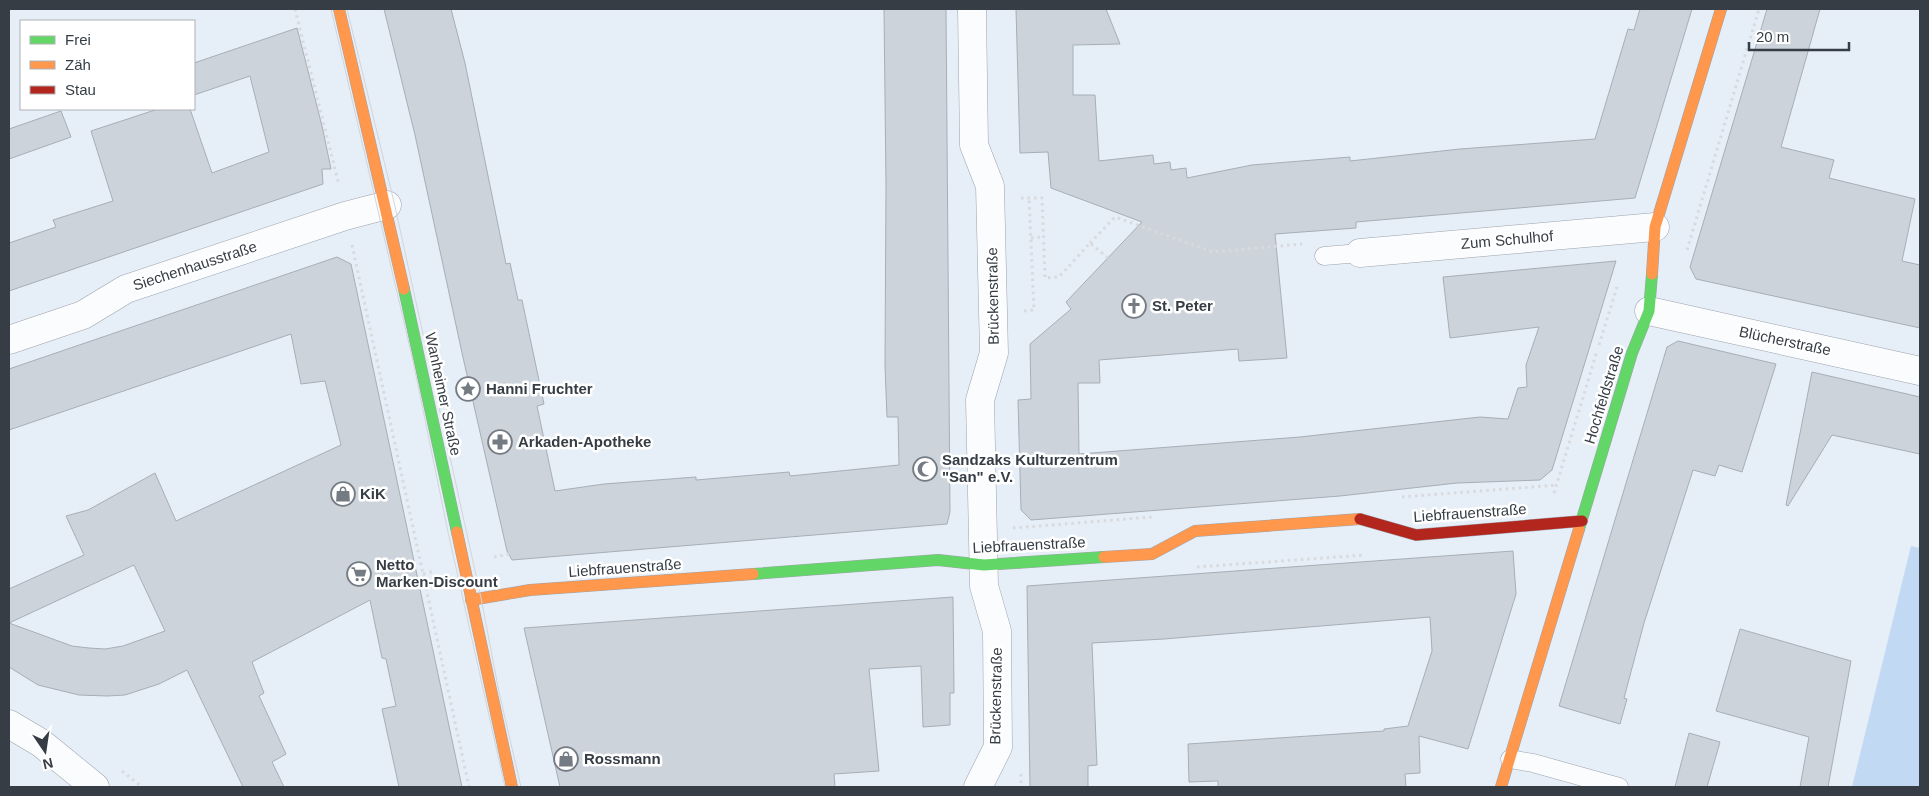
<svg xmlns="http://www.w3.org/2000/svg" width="1929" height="796" viewBox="0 0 1929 796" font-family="Arial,sans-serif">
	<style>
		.green { fill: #c1d9f3 }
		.building { fill: #ccd3da; stroke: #a7aeb6 }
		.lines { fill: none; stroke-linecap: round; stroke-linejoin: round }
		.lane-casing { stroke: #9da3ab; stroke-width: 19 }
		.street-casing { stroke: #9da3ab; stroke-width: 29 }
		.fast-casing { stroke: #9da3ab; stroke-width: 12 }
		.slow-casing { stroke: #9da3ab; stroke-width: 12 }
		.jam-casing { stroke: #9da3ab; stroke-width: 12 }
		.path { stroke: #d8dade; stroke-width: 3; stroke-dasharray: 2.5 4; stroke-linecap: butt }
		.lane { stroke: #fbfcfe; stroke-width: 18 }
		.street { stroke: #fbfcfe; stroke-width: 28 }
		.fast { stroke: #63d668; stroke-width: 11 }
		.slow { stroke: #ff974d; stroke-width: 11 }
		.jam { stroke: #b3261e; stroke-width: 11 }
		.tram { stroke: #d3d5d8; stroke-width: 1 }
		.labels { text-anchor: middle; stroke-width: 5; stroke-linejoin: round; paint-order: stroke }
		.street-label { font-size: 15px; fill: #363d45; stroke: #fff }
		.poi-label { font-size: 15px; font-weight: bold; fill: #363d45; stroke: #fff; text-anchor: start }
	</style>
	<rect width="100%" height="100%" fill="#e6eef7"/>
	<polygon class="green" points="1911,546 1920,548 1920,787 1852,787"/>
	<g class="building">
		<polygon points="384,9 451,9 465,63 506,264 510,263 518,300 522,300 544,404 537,406 555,491 604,484 696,477 696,480 789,472 790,476 899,465 898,417 887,417 885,366 886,185 884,9 946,9 950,512 947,524 512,560 507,551 462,353 415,135"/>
		<polygon points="1016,9 1106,9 1120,44 1073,45 1073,95 1095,95 1099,161 1153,155 1154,164 1170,162 1171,170 1186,168 1187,178 1252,165 1350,157 1350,161 1460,149 1595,139 1628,29 1634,30 1640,9 1692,9 1635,198 1356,222 1356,228 1275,234 1287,358 1239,361 1238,349 1099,360 1100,383 1078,383 1079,454 1300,437 1480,417 1508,419 1518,388 1527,387 1526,365 1539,327 1450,338 1443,277 1616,261 1552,470 1540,480 1457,483 1340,496 1031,520 1021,510 1018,400 1031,399 1030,344 1071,309 1066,302 1142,222 1051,188 1048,152 1020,153"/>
		<polygon points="1767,9 1820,9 1781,147 1834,160 1829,178 1915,199 1902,261 1920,265 1920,328 1696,279 1690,267"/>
		<polygon points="297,28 322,126 331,169 322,169 323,184 9,291 9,243 56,227 53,220 113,201 91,131 158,109 190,109 212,173 269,152 250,76 194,95 194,63"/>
		<polygon points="61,111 71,137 9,159 9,129"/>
		<polygon points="337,257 351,264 462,787 399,787 382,709 396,706 386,659 382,658 370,600 252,662 264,693 259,696 286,754 272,762 284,787 243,787 187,670 159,684 125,695 107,696 79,695 38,685 9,667 9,623 72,646 89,648 105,649 123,646 165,631 134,565 9,623 9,589 84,555 66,516 88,510 155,473 176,521 341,445 325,381 301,384 291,334 9,430 9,369"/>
		<polygon points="1678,341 1776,364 1742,472 1719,465 1715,476 1693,470 1644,623 1624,698 1627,699 1620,724 1559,706 1667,347"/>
		<polygon points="1812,372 1920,397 1920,454 1832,435 1788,506 1786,505"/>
		<polygon points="1513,551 1516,594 1468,749 1419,736 1420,773 1405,774 1406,787 1218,787 1218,781 1189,782 1188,744 1384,731 1384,729 1408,726 1432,651 1430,617 1164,639 1092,643 1097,765 1088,766 1088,787 1030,787 1027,586"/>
		<polygon points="953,597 954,693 950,693 950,725 923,727 921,666 869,669 879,771 834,774 835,787 560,787 524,628"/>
		<polygon points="1740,629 1851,661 1828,787 1800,787 1809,737 1716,711"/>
		<polygon points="1689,733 1720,742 1707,787 1675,787"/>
	</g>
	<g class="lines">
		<g class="lane-casing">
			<g id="lane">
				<polyline points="1324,256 1360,253"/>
				<polyline points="1510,759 1533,763 1619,787"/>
			</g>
		</g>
		<g class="street-casing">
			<g id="street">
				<polyline points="972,9 974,145 990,186 994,353 980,400 984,586 997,631 998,747 978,787"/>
				<polyline points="1360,253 1655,227"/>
				<polyline points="1649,311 1920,371"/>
				<polyline points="9,340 83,315 126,289 345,216 387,205"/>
				<polyline points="9,724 41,743 95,787"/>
			</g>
		</g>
		<g class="fast-casing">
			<g id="fast">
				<polyline points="404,289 457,532"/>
				<polyline points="1579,529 1632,353 1649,311 1652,274"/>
				<polyline points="753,574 938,560 984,565 1104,557"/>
			</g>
		</g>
		<g class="slow-casing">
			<g id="slow">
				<polyline points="339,9 404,289"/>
				<polyline points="1652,274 1655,227 1721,9"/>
				<polyline points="457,532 512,787"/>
				<polyline points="1104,557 1152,554 1195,531 1360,519"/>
				<polyline points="471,600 530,590 753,574"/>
				<polyline points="1501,787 1579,529"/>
			</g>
		</g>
		<g class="jam-casing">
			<polyline id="jam" points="1360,519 1416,535 1582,521"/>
		</g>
		<g class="path">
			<polyline points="295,9 339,185"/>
			<polyline points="1021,198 1042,198 1045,278 1059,277 1090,243 1108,258"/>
			<polyline points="1031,238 1043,237"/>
			<polyline points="1090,243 1115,217 1213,252 1302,244"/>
			<polyline points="352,245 469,787"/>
			<polyline points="1687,250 1759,9"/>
			<polyline points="1024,311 1034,310 1029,198"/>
			<polyline points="1599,345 1618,284"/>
			<polyline points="1554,493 1597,351"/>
			<polyline points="1402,497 1556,485"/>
			<polyline points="1013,528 1152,517"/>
			<polyline points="494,557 509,554"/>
			<polyline points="1197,567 1365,555"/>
			<polyline points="423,574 435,571"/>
			<polyline points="122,771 142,787"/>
			<polyline points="1021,774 1021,787"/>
		</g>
		<use href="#lane" class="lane"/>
		<use href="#street" class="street"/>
		<use href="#fast" class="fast"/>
		<use href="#slow" class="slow"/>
		<use href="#jam" class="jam"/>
		<g class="tram">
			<polyline points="331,9 413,361 448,532 505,787"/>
			<polyline points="347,9 394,202 481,598 499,692 521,787"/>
		</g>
	</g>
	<defs>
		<g id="church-ring" transform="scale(1.25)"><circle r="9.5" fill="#fff" stroke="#747b83" stroke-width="1.5"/><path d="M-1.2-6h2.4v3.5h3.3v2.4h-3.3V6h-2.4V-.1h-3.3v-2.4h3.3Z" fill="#747b83"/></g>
		<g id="sight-ring" transform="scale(1.25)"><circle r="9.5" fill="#fff" stroke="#747b83" stroke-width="1.5"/><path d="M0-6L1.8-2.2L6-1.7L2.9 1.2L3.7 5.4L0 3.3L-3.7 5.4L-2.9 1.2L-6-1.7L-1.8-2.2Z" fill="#747b83"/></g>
		<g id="pharmacy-ring" transform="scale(1.25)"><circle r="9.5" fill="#fff" stroke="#747b83" stroke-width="1.5"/><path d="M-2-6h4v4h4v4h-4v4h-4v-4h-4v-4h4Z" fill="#747b83"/></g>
		<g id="mosque-ring" transform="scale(1.25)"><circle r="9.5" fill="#fff" stroke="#747b83" stroke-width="1.5"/><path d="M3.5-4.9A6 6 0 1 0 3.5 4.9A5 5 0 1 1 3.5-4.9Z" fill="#747b83"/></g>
		<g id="shop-ring" transform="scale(1.25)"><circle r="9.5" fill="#fff" stroke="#747b83" stroke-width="1.5"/><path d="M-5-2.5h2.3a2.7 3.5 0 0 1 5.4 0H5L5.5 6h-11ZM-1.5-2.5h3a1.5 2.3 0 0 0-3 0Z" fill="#747b83"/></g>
		<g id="supermarket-ring" transform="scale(1.25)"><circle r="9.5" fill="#fff" stroke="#747b83" stroke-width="1.5"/><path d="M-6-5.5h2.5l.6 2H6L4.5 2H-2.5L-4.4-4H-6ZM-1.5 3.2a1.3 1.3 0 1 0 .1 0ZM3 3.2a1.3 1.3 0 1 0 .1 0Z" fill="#747b83"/></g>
	</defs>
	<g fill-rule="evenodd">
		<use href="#church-ring" x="1134" y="306"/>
		<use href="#sight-ring" x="468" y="389"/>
		<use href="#pharmacy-ring" x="500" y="442"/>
		<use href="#mosque-ring" x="925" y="469"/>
		<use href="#shop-ring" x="343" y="494"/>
		<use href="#supermarket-ring" x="359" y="574"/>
		<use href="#shop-ring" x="566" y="759"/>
	</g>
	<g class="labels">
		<g class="street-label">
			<text transform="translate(1507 240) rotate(-5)" y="5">Zum Schulhof</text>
			<text transform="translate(195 266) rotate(-18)" y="5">Siechenhausstraße</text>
			<text transform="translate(993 296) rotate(-91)" y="5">Brückenstraße</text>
			<text transform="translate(1785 341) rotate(12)" y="5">Blücherstraße</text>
			<text transform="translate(443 394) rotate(78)" y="5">Wanheimer Straße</text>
			<text transform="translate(1604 395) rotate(-73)" y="5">Hochfeldstraße</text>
			<text transform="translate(1470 513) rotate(-4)" y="5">Liebfrauenstraße</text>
			<text transform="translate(1029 545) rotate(-3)" y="5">Liebfrauenstraße</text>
			<text transform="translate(625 568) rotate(-4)" y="5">Liebfrauenstraße</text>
			<text transform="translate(996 696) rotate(-89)" y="5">Brückenstraße</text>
		</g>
		<g class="poi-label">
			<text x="1152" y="311">St. Peter</text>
			<text x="486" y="394">Hanni Fruchter</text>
			<text x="518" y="447">Arkaden-Apotheke</text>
			<text x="942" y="465">Sandzaks Kulturzentrum<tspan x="942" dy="17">"San" e.V.</tspan></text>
			<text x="360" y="499">KiK</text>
			<text x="376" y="570">Netto<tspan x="376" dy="17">Marken-Discount</tspan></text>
			<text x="584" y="764">Rossmann</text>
		</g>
	</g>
	<rect width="1929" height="796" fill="none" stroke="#363d45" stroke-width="20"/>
	<rect x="20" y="20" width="175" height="90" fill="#ffffff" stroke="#afb1b5"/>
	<rect x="30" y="36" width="25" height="8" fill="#63d668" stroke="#afb1b5"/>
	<text x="65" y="45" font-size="15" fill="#363d45">Frei</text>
	<rect x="30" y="61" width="25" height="8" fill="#ff974d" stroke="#afb1b5"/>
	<text x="65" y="70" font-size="15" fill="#363d45">Zäh</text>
	<rect x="30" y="86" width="25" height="8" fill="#b3261e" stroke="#afb1b5"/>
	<text x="65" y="95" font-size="15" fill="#363d45">Stau</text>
	<g transform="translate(45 751) rotate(167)" stroke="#ffffff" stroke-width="4" paint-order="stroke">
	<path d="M0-4L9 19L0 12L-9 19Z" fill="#363d45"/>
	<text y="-8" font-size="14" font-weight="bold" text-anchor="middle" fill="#363d45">N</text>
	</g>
	<path d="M1749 42v8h100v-8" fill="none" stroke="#363d45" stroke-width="2.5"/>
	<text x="1756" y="42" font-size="15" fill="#363d45" stroke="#ffffff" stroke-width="4" paint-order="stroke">20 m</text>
</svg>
